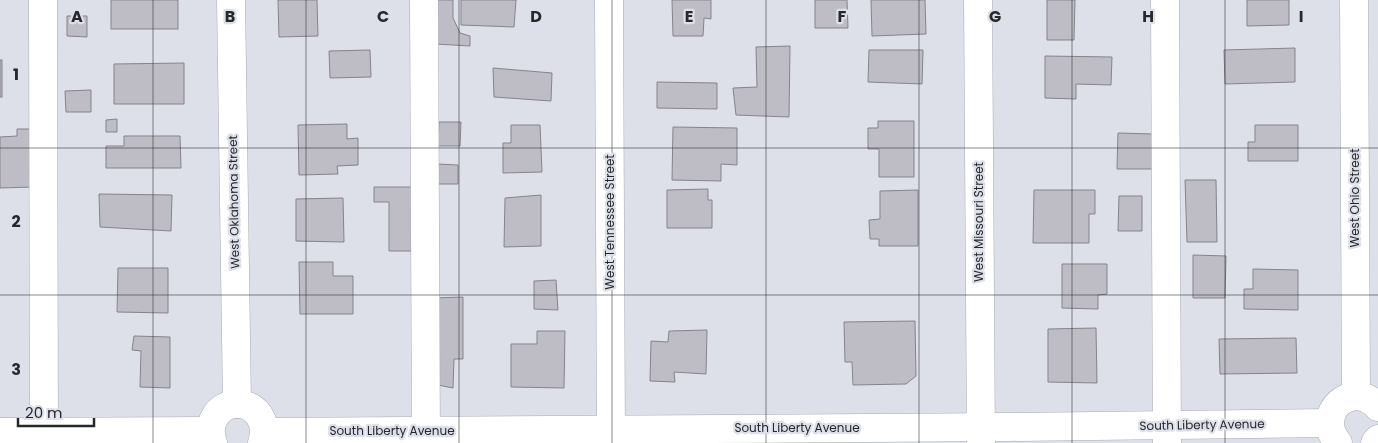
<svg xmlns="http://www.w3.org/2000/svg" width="1378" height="443" viewBox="0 0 1378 443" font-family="Poppins,sans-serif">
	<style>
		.building { fill: #bebdc6; stroke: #85838c }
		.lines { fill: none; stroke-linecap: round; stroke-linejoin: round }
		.minor-casing { stroke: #a8abb4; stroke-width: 29 }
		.minor { stroke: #fff; stroke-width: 28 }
		.grid { fill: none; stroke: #27282b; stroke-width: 1; stroke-opacity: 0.55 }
		.labels { text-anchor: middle; stroke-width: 4.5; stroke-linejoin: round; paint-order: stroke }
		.street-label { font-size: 12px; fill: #27282b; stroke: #dde0e9 }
		.grid-label { font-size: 16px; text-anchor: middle; font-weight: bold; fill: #27282b; stroke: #dde0e9; stroke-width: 4.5; stroke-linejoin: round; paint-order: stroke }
	</style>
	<rect width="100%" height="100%" fill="#dde0e9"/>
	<g class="building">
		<rect x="111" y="0" width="67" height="29"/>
		<polygon points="278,0 317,0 318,36 279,37"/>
		<polygon points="434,0 453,0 453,18 460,33 470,36 470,46 435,44"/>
		<polygon points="461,0 516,0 514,27 461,25"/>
		<polygon points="672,0 711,0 711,19 704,18 703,36 673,36"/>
		<polygon points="815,0 847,0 848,28 815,28"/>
		<polygon points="871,0 925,0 926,34 872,36"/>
		<polygon points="1047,0 1075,0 1074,40 1047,40"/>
		<polygon points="1247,0 1289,0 1289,25 1247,26"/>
		<polygon points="67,16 87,16 87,37 67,36"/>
		<polygon points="790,46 789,117 736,115 733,88 757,87 756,47"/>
		<polygon points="1295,48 1295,82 1225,84 1224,50"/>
		<polygon points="370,50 371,77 330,78 329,51"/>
		<polygon points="869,50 923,50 922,84 868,82"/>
		<polygon points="1045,56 1112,57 1111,85 1076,84 1076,99 1045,98"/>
		<rect x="0" y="60" width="2" height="37"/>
		<polygon points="184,63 184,104 114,104 114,64"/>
		<polygon points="493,68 552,73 551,101 494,97"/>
		<polygon points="657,82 717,83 717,109 657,108"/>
		<polygon points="91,90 91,112 66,112 65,91"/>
		<polygon points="117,119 117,132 106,132 106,120"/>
		<polygon points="878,121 914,121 914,177 879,177 879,149 868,149 868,128 878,128"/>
		<polygon points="439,122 461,122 460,146 438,146"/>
		<polygon points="347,124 347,139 358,138 358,165 337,166 338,174 299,175 298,125"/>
		<polygon points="511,125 540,125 542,172 503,173 503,143 511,143"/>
		<polygon points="1255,125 1298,125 1298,161 1248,161 1248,142 1255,142"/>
		<polygon points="673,127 737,128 737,165 721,164 721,181 672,180"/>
		<polygon points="17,129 32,129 33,187 0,188 0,137 17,136"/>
		<polygon points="1118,133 1154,134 1153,169 1117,169"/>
		<polygon points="124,136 180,136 181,168 106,168 106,146 124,146"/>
		<polygon points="437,164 458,165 458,184 437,184"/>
		<polygon points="1185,180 1216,180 1217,242 1187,242"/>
		<polygon points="374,187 414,187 414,251 389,251 389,202 374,202"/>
		<polygon points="708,189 708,200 712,200 712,228 667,228 667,190"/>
		<polygon points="918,190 918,246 879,246 879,239 870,239 869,220 880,219 880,191"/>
		<polygon points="1034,190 1095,190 1095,214 1089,214 1089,243 1033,243"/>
		<polygon points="99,194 172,195 171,231 100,227"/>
		<polygon points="541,195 541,246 504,247 505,198"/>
		<polygon points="1119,196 1142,196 1142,231 1118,231"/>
		<polygon points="343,198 344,242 296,241 296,199"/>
		<polygon points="1193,255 1226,256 1225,298 1193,298"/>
		<polygon points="299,262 333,262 333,276 353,276 353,314 300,314"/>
		<polygon points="1062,264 1107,264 1107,294 1098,295 1098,309 1062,308"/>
		<polygon points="118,268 168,268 168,313 117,312"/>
		<polygon points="1253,269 1298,270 1298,310 1244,309 1244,289 1253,289"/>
		<polygon points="556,280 558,310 534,309 534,281"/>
		<polygon points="463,297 463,359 454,359 453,388 433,384 432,298"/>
		<polygon points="915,321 916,376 906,384 853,385 852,362 845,362 844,322"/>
		<polygon points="1096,328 1097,383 1048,382 1048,329"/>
		<polygon points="707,330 706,374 674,372 675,382 650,381 651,341 668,342 669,331"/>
		<polygon points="537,331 565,331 564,388 511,387 511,344 537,344"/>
		<polygon points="134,336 170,337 170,388 140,387 141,351 132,350"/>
		<polygon points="1296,338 1297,373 1220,374 1219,339"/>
	</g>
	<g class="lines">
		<g class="minor-casing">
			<g id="minor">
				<polyline points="43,0 44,443"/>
				<polyline points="231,0 237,404"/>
				<polyline points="424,0 426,443"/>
				<polyline points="609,0 611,443"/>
				<polyline points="978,0 981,443"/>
				<polyline points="1165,0 1167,443"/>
				<polyline points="1354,0 1356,396"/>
				<polyline points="0,432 210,431"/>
				<polyline points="265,432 1007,427 1329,423"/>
				<path d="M 213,443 C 206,425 217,404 237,404 C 259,404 268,425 262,443"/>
				<path d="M 1338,443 C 1313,413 1353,378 1378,407"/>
				<polyline points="1375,443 1378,439"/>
			</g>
		</g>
		<use href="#minor" class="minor"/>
	</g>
	<path class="grid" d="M 153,0 L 153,443M 306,0 L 306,443M 459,0 L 459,443M 612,0 L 612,443M 766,0 L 766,443M 919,0 L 919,443M 1072,0 L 1072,443M 1225,0 L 1225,443M 0,148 L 1378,148M 0,295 L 1378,295"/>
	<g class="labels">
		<g class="street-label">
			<text transform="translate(1355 198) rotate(-90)" y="4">West Ohio Street</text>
			<text transform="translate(234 202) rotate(-91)" y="4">West Oklahoma Street</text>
			<text transform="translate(610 222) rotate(-90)" y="4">West Tennessee Street</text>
			<text transform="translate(979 222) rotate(-90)" y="4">West Missouri Street</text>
			<text transform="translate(1202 425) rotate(-1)" y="4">South Liberty Avenue</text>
			<text x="797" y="432">South Liberty Avenue</text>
			<text x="392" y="435">South Liberty Avenue</text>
		</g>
	</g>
	<g class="grid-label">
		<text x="77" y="22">A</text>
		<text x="230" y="22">B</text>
		<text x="383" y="22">C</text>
		<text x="536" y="22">D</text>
		<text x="689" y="22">E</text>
		<text x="842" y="22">F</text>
		<text x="995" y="22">G</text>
		<text x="1148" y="22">H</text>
		<text x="1301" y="22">I</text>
		<text x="16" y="80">1</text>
		<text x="16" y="227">2</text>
		<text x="16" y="375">3</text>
	</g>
	<path d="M18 418v8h76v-8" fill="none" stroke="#27282b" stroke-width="2.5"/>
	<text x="25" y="418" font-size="15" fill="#27282b" stroke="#dde0e9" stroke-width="4" paint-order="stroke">20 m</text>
</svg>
